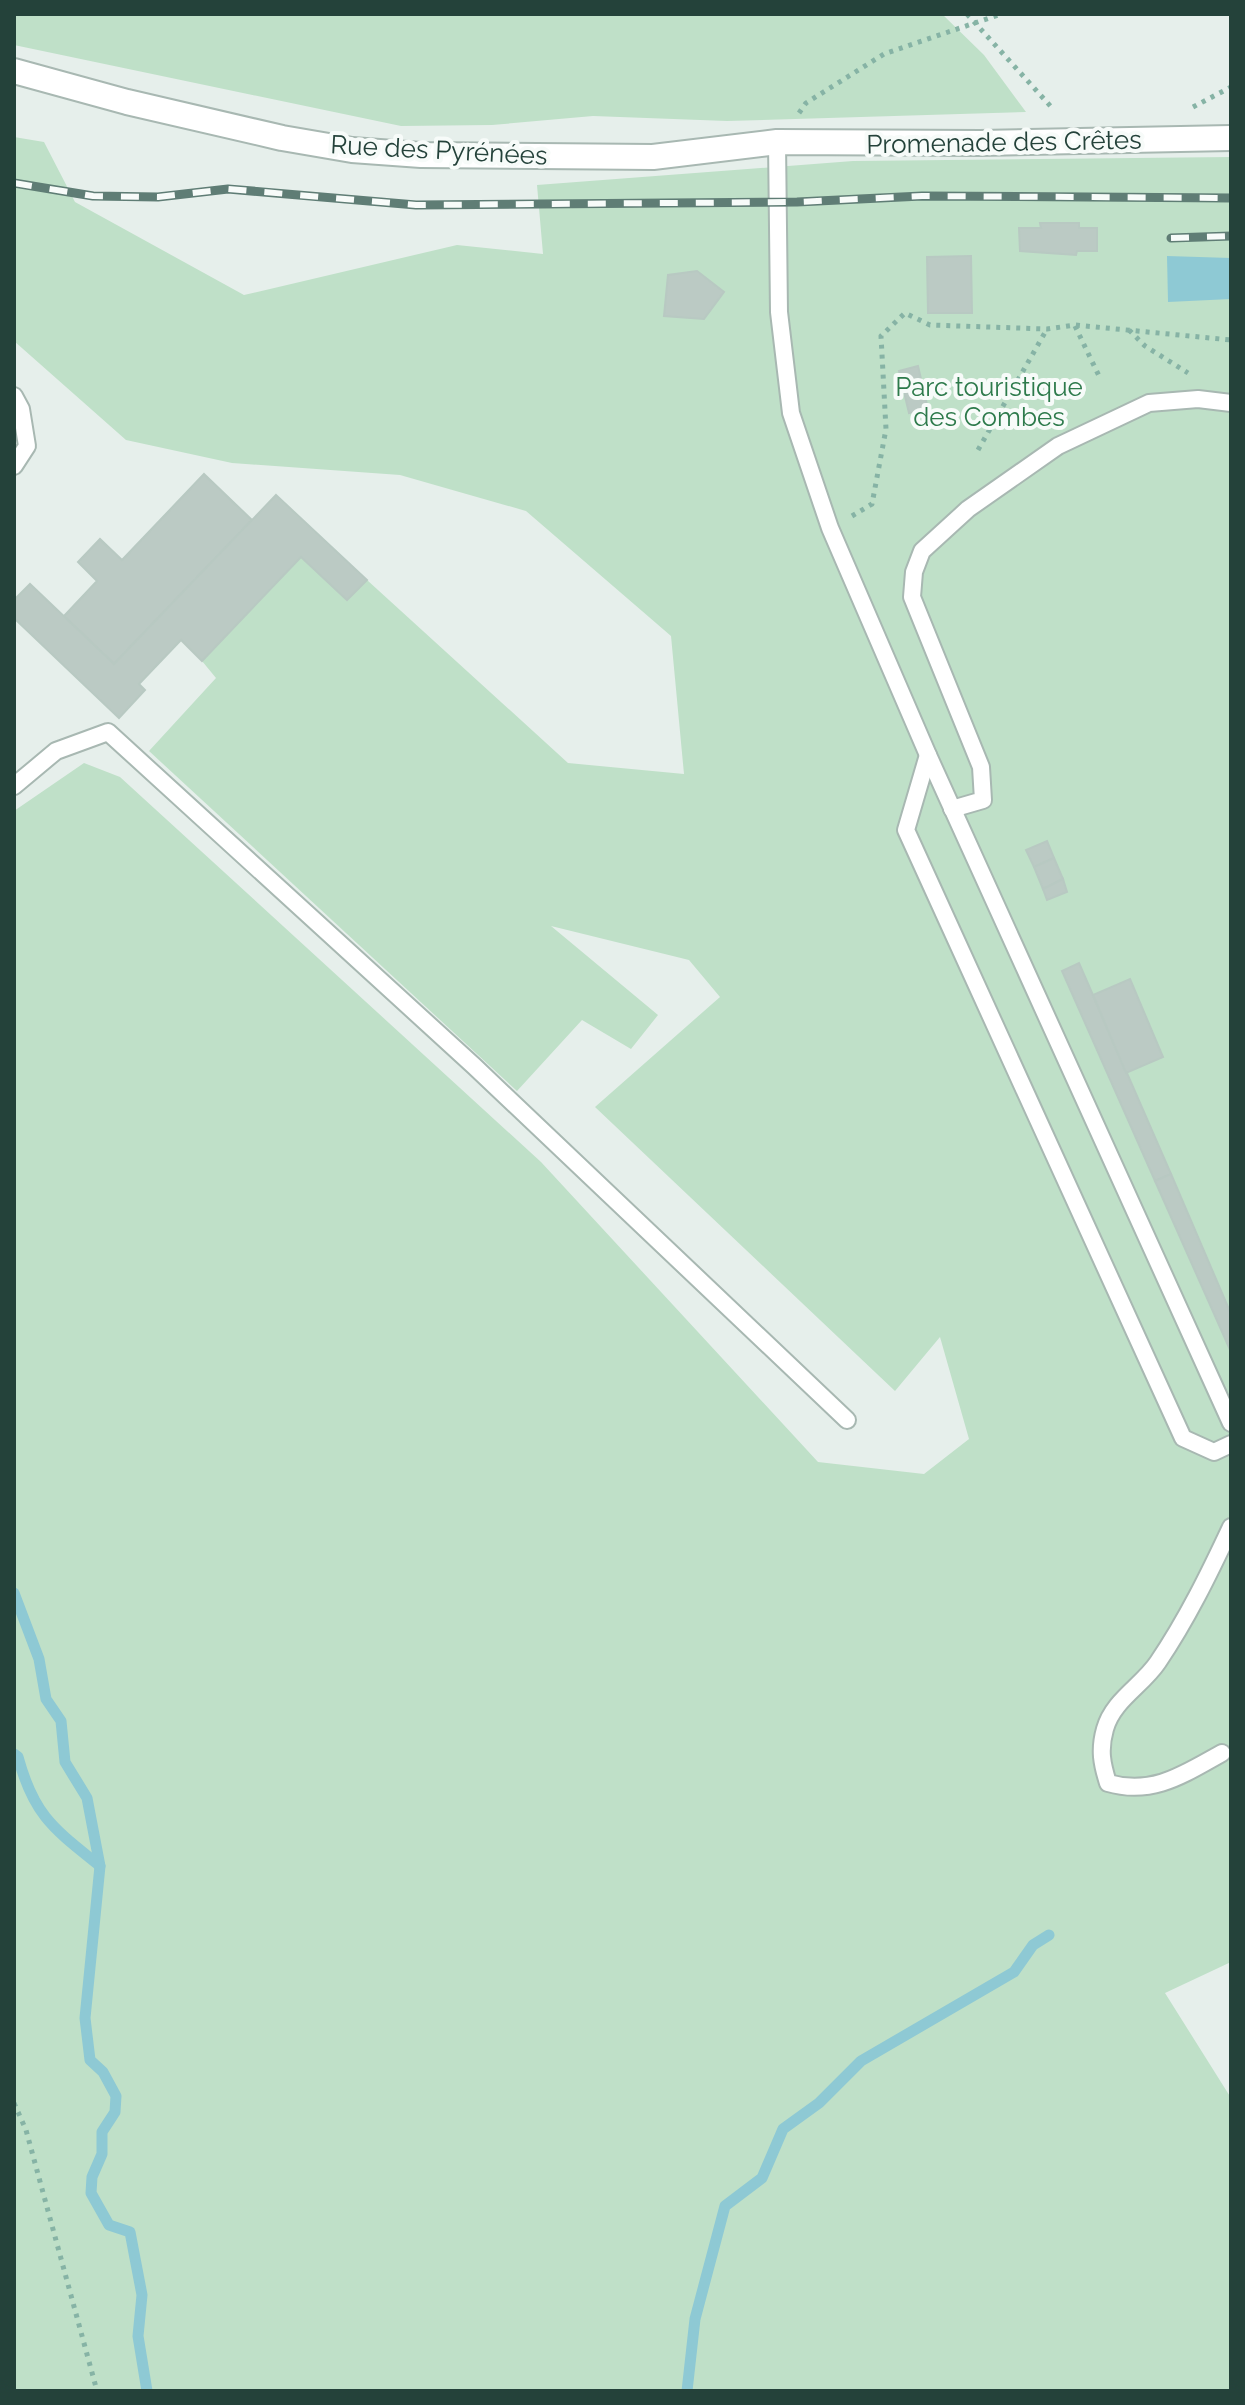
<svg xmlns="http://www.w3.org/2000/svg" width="1245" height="2405" viewBox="0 0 1245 2405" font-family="Raleway,sans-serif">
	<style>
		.green { fill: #bfe0c8 }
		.water { fill: #8ec9d4 }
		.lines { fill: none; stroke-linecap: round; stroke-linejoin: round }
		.stream { stroke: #8ec9d4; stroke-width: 11 }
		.building { fill: #bbcac4; stroke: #b8c9c2; stroke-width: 2 }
		.service-casing { stroke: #a8b8b2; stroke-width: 20 }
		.minor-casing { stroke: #a8b8b2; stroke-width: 28 }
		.path { stroke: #86b3a5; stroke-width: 5; stroke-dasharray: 4 6; stroke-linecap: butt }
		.service { stroke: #fff; stroke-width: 16 }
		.minor { stroke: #fff; stroke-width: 24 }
		.rail-casing { stroke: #5f7d75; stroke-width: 9 }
		.rail { stroke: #f7fbf9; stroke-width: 6; stroke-dasharray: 18; stroke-linecap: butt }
		.labels { text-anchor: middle; stroke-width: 8; stroke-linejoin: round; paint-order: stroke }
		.street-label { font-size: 26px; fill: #24423a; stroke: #f7fbf9 }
		.park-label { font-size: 26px; fill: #2d7a4b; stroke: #f7fbf9 }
	</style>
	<rect width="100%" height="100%" fill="#e6efeb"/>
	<g class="green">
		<polygon points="14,14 942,14 984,55 1026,112 727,121 593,116 492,125 401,126 14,45"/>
		<polygon points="14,137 44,142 75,202 244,295 457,245 543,254 537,185 853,161 1231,157 1231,1962 1165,1993 1231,2098 1231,2391 14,2391 14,811 84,763 120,777 541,1162 818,1462 924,1474 969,1439 940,1337 895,1391 595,1107 720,997 689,960 551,926 658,1015 631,1049 582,1020 517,1091 149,751 216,678 202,661 301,557 347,600 367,580 568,763 684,774 671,636 526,511 400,475 232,463 126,440 14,341"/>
	</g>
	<polygon class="water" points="1167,256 1231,258 1231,299 1168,302"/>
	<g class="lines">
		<g class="stream">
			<polyline points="14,1593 39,1659 46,1699 61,1721 65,1762 87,1798 100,1866 85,2018 90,2060 103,2072 116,2096 115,2112 102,2132 102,2154 92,2177 91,2193 109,2225 130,2232 142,2295 138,2336 147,2391"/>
			<path d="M 14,1754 L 18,1757 C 34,1816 54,1829 100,1866"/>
			<polyline points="687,2391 695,2319 725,2206 762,2178 783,2129 819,2103 861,2061 1014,1972 1033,1945 1049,1935"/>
		</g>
	</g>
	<g class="building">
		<polygon points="1040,223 1079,223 1079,228 1097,228 1097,251 1077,251 1076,255 1020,251 1019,228 1041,228"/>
		<polygon points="971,256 972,313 928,313 927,257"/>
		<polygon points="697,271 724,292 704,319 664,316 668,275"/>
		<polygon points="918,366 928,409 909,413 899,371"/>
		<polygon points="204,474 252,520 114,664 64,616 97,581 78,562 100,539 122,560"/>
		<polygon points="276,495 367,580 347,600 301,557 202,661 181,640 139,684 145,690 119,718 14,618 14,600 30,584 114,664"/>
		<polygon points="1047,841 1054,858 1034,867 1026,850"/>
		<polygon points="1054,858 1063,879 1043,889 1034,867"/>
		<polygon points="1063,879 1067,892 1047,900 1043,889"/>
		<polygon points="1079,963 1171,1174 1155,1181 1062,971"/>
		<polygon points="1130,979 1163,1057 1126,1073 1093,995"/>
		<polygon points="1171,1174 1231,1314 1231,1352 1155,1181"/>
	</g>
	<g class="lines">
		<g class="service-casing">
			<g id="service">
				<polyline points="777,142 779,312 791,413 830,528 928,755 1231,1423"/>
				<polyline points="14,396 21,409 27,446 14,466"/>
				<polyline points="928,755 906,830 1183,1438 1214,1452 1231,1444"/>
				<polyline points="14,786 56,751 108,732 474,1066 847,1420"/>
				<polyline points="952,809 983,800 981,767 912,597 914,572 922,551 968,509 1058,446 1149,403 1198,399 1231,403"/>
				<path d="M 1222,1753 C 1184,1774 1153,1796 1108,1783 C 1102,1764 1099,1750 1105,1729 C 1113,1700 1142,1686 1158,1662 C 1187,1619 1209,1574 1231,1527"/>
			</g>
		</g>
		<g class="minor-casing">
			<polyline id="minor" points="14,71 127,102 282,138 352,150 421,155 653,157 777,142 980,143 1231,138"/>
		</g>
		<g class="path">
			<polyline points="967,14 1054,110"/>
			<polyline points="1193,107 1231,87"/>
			<polyline points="799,113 806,103 884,54 1001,14"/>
			<polyline points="1075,326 1100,378"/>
			<polyline points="1129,330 1145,346 1188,373"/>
			<polyline points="978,450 1047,329"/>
			<polyline points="852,516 872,504 886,429 881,336 905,313 930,325 1047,329 1075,325 1231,340"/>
			<polyline points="14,2103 26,2130 97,2391"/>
		</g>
		<use href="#service" class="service"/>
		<use href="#minor" class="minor"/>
		<g class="rail-casing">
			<g id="rail">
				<polyline points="14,183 93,196 158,197 228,189 416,205 797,202 922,196 1231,198"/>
				<polyline points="1171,238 1231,236"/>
			</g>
		</g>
		<use href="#rail" class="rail"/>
	</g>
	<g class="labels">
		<g class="street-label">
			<text transform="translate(1004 142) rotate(-1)" y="9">Promenade des Crêtes</text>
			<text transform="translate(439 150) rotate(3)" y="9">Rue des Pyrénées</text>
		</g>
		<g class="park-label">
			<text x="989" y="396">Parc touristique<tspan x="989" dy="30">des Combes</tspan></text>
		</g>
	</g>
	<rect width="1245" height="2405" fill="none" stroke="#24423a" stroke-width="32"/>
</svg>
